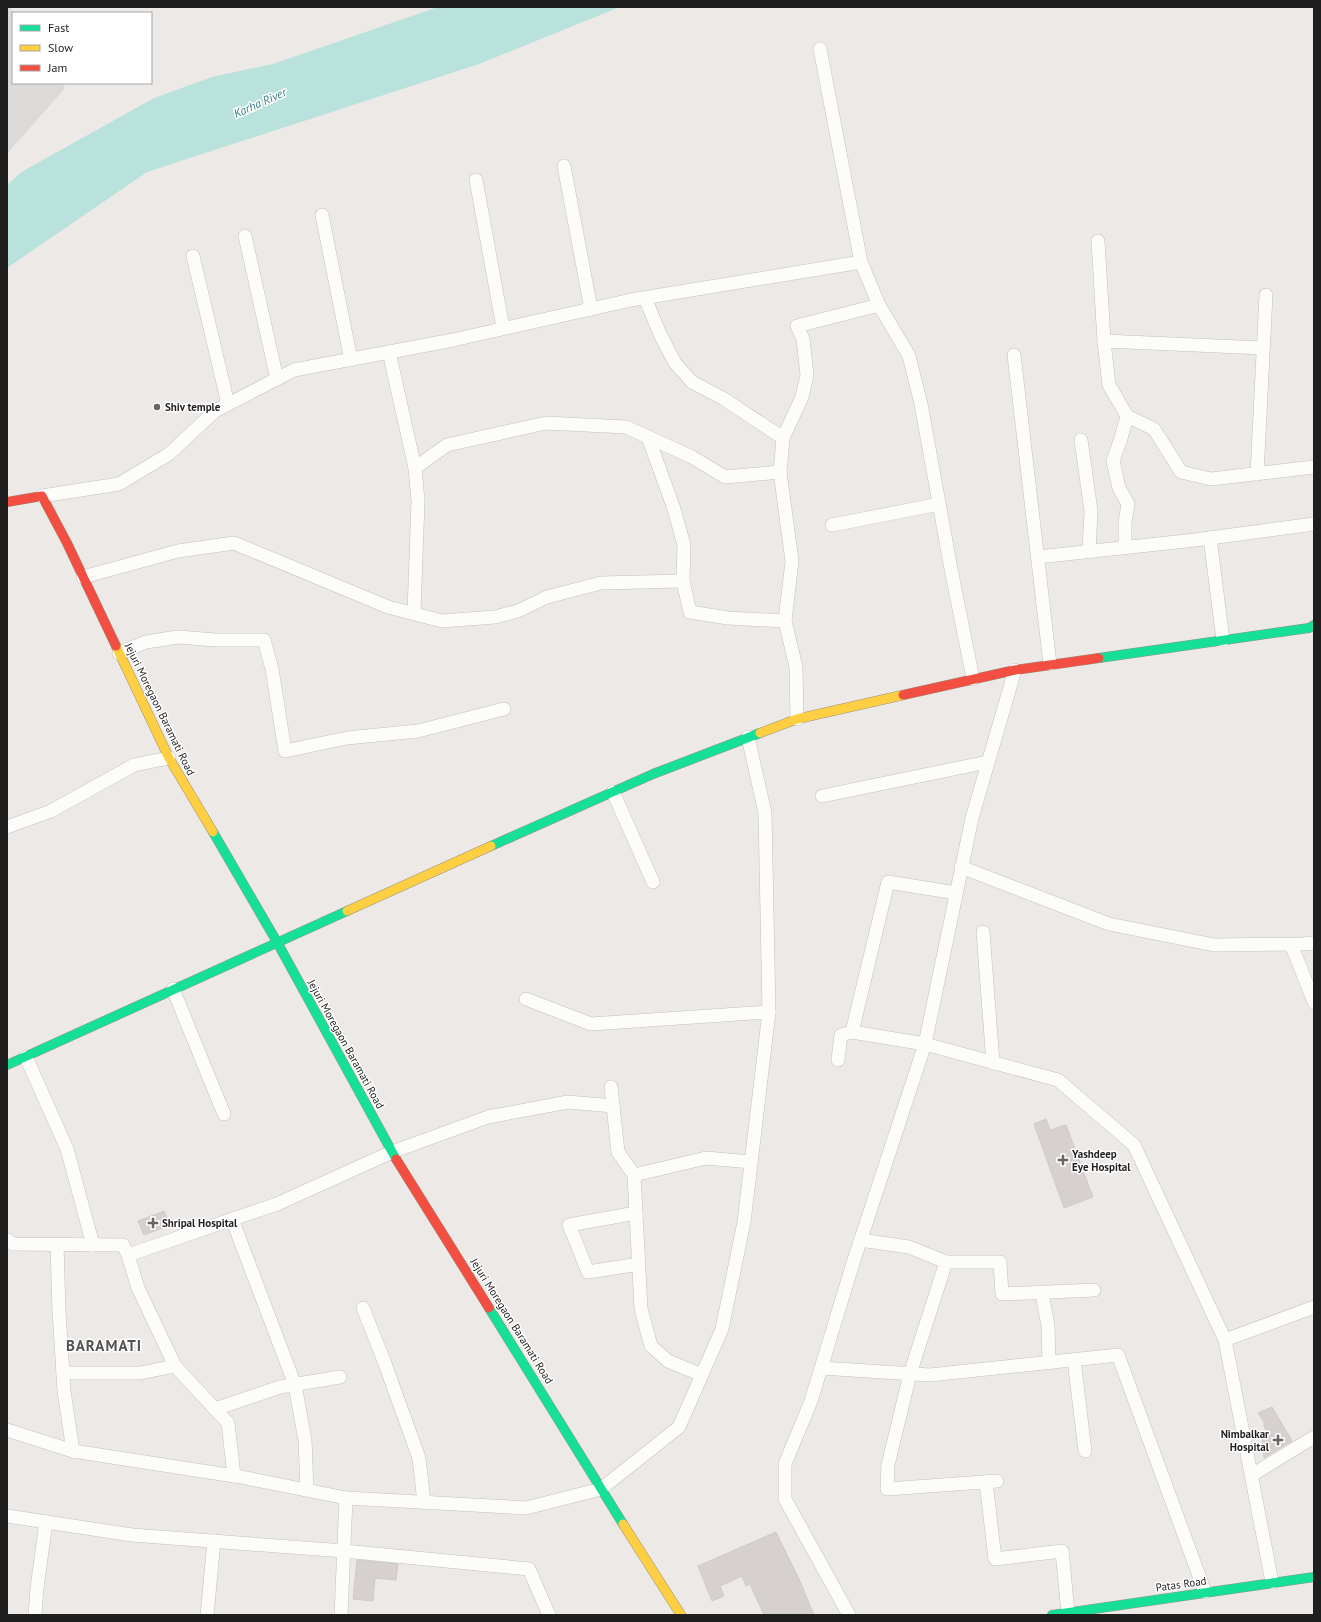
<svg xmlns="http://www.w3.org/2000/svg" width="1321" height="1622" viewBox="0 0 1321 1622" font-family="'PT Sans',sans-serif">
	<style>
		.residential { fill: #dcdad9 }
		.water { fill: #b9e2dc }
		.building { fill: #d6d1cf; stroke: #d0cac8 }
		.lines { fill: none; stroke-linecap: round; stroke-linejoin: round }
		.street-casing { stroke: #c3c1c0; stroke-width: 14 }
		.fast-casing { stroke: #98917e; stroke-width: 10 }
		.slow-casing { stroke: #98917e; stroke-width: 10 }
		.jam-casing { stroke: #98917e; stroke-width: 10 }
		.street { stroke: #fcfcfb; stroke-width: 13 }
		.fast { stroke: #16e098; stroke-width: 9 }
		.slow { stroke: #ffcf43; stroke-width: 9 }
		.jam { stroke: #f24e42; stroke-width: 9 }
		.poi-dot { fill: #676665; stroke: #fff; stroke-width: 1.5 }
		.labels { text-anchor: middle; stroke-width: 3; stroke-linejoin: round; paint-order: stroke }
		.poi-label { font-size: 11px; font-weight: bold; fill: #1f1f1f; stroke: #fff; text-anchor: start }
		.street-label { font-size: 11px; fill: #1f1f1f; stroke: #fff }
		.water-label { font-size: 12px; font-style: italic; fill: #3a7d8a; stroke: #fff }
		.district-label { font-size: 15px; font-weight: bold; letter-spacing: 1px; fill: #525252; stroke: #fff }
	</style>
	<rect width="100%" height="100%" fill="#ede9e7"/>
	<polygon class="residential" points="7,7 10,7 14,13 13,13 13,83 62,83 65,88 7,154"/>
	<polygon class="water" points="438,7 620,7 479,64 147,172 7,268 7,185 23,171 154,98 212,77 273,64"/>
	<g class="building">
		<polygon points="1046,1119 1050,1130 1066,1125 1093,1197 1064,1208 1034,1124"/>
		<polygon points="164,1211 170,1225 144,1235 138,1221"/>
		<polygon points="1272,1407 1292,1441 1264,1458 1262,1437 1268,1434 1264,1426 1264,1422 1258,1413"/>
		<polygon points="776,1532 799,1579 814,1615 764,1615 750,1584 746,1586 742,1576 720,1586 724,1596 712,1601 698,1566"/>
		<polygon points="357,1560 398,1564 396,1580 375,1578 373,1601 353,1599"/>
	</g>
	<g class="lines">
		<g class="street-casing">
			<g id="street">
				<polyline points="820,49 861,262 879,305 909,356 921,404 951,569 973,679"/>
				<polyline points="564,166 591,309"/>
				<polyline points="476,180 503,328"/>
				<polyline points="322,215 351,360"/>
				<polyline points="245,236 277,379"/>
				<polyline points="1098,241 1104,341 1109,385 1127,416 1154,429 1181,472 1211,479 1314,467"/>
				<polyline points="193,256 228,404"/>
				<polyline points="645,298 660,334 675,363 692,382 724,399 783,438"/>
				<polyline points="1104,341 1263,348"/>
				<polyline points="389,352 415,468"/>
				<polyline points="1014,355 1050,664"/>
				<polyline points="648,437 674,509 684,545 683,581"/>
				<polyline points="1081,440 1091,511 1089,552"/>
				<polyline points="1257,474 1266,295"/>
				<polyline points="42,496 119,484 169,454 215,411 294,370 453,340 631,300 861,262"/>
				<polyline points="832,525 939,504"/>
				<polyline points="1210,538 1223,640"/>
				<polyline points="1125,548 1125,522 1128,504 1119,488 1113,461 1121,438 1127,416"/>
				<polyline points="1038,557 1195,540 1314,524"/>
				<polyline points="83,577 178,551 234,543 388,607 442,621 495,617 518,611 547,597 601,583 683,581 690,612 728,618 785,621 796,667 797,719"/>
				<polyline points="414,613 418,501 415,468 447,445 546,423 626,427 692,457 725,477 780,472"/>
				<polyline points="785,621 792,561 780,472 783,438 802,397 807,375 803,339 797,326 879,305"/>
				<polyline points="119,653 146,642 178,637 216,640 264,640 272,669 285,751 347,738 418,731 504,709"/>
				<polyline points="613,792 653,882"/>
				<polyline points="822,796 988,762"/>
				<polyline points="7,827 51,811 134,765 169,758"/>
				<polyline points="961,867 1109,924 1214,945 1302,944 1314,943"/>
				<polyline points="983,932 993,1063"/>
				<polyline points="1291,944 1314,1002"/>
				<polyline points="173,989 224,1114"/>
				<polyline points="526,999 591,1024 769,1012"/>
				<polyline points="852,1032 888,882 956,893"/>
				<polyline points="26,1057 67,1149 93,1245"/>
				<polyline points="838,1060 841,1035 852,1032 925,1044 1058,1080 1134,1145 1225,1340 1272,1582"/>
				<polyline points="611,1087 618,1152 634,1175 641,1309 651,1346 668,1361 702,1375"/>
				<polyline points="634,1175 706,1158 751,1162"/>
				<polyline points="636,1213 569,1225 588,1272 639,1264"/>
				<polyline points="232,1219 295,1385 305,1440 307,1490"/>
				<polyline points="7,1240 13,1244 123,1245 128,1255 138,1288 175,1366 228,1423 234,1476"/>
				<polyline points="860,1240 909,1247 946,1262 1000,1262 1002,1294 1094,1290"/>
				<polyline points="57,1244 59,1311 64,1391 73,1451"/>
				<polyline points="128,1255 277,1204 392,1152 488,1117 568,1102 613,1106"/>
				<polyline points="946,1262 910,1374 888,1465 887,1489 997,1481"/>
				<polyline points="1042,1293 1048,1326 1049,1363"/>
				<polyline points="363,1308 384,1361 419,1458 424,1502"/>
				<polyline points="1225,1340 1314,1307"/>
				<polyline points="1074,1360 1085,1451"/>
				<polyline points="821,1368 930,1375 1118,1355 1205,1592"/>
				<polyline points="63,1373 140,1373 175,1366"/>
				<polyline points="215,1409 280,1387 340,1377"/>
				<polyline points="7,1430 73,1451 241,1477 346,1498 526,1508 601,1489 679,1427 722,1329 744,1222 769,1012 765,813 748,737"/>
				<polyline points="1252,1475 1314,1437"/>
				<polyline points="986,1482 995,1559 1062,1551 1068,1613"/>
				<polyline points="7,1516 132,1535 344,1551 529,1569 549,1615"/>
				<polyline points="35,1615 37,1588 46,1522"/>
				<polyline points="207,1615 214,1541"/>
				<polyline points="341,1615 346,1498"/>
				<polyline points="849,1615 785,1499 785,1464 811,1401 853,1263 925,1044 972,818 1015,670"/>
			</g>
		</g>
		<g class="fast-casing">
			<g id="fast">
				<polyline points="1099,658 1309,628 1314,625"/>
				<polyline points="213,832 277,942 396,1159"/>
				<polyline points="491,846 653,774 760,733"/>
				<polyline points="7,1065 347,911"/>
				<polyline points="489,1308 623,1524"/>
				<polyline points="1052,1615 1314,1577"/>
			</g>
		</g>
		<g class="slow-casing">
			<g id="slow">
				<polyline points="116,646 169,758 213,832"/>
				<polyline points="760,733 797,719 903,695"/>
				<polyline points="347,911 491,846"/>
				<polyline points="623,1524 681,1615"/>
			</g>
		</g>
		<g class="jam-casing">
			<g id="jam">
				<polyline points="7,502 42,496 67,543 116,646"/>
				<polyline points="903,695 1015,670 1099,658"/>
				<polyline points="396,1159 489,1308"/>
			</g>
		</g>
		<use href="#street" class="street"/>
		<use href="#fast" class="fast"/>
		<use href="#slow" class="slow"/>
		<use href="#jam" class="jam"/>
	</g>
	<g class="poi-dot">
		<circle cx="157" cy="407" r="4"/>
		<path d="M1061 1154h4v4h4v4h-4v4h-4v-4h-4v-4h4z"/>
		<path d="M151 1217h4v4h4v4h-4v4h-4v-4h-4v-4h4z"/>
		<path d="M1276 1434h4v4h4v4h-4v4h-4v-4h-4v-4h4z"/>
	</g>
	<g class="labels">
		<g class="poi-label">
			<text x="165" y="411">Shiv temple</text>
			<text x="1072" y="1158">Yashdeep<tspan x="1072" dy="13">Eye Hospital</tspan></text>
			<text x="162" y="1227">Shripal Hospital</text>
			<text x="1269" y="1438" text-anchor="end">Nimbalkar<tspan x="1269" dy="13">Hospital</tspan></text>
		</g>
		<g class="street-label">
			<text transform="translate(160 709) rotate(64)" y="4">Jejuri Moregaon Baramati Road</text>
			<text transform="translate(346 1044) rotate(61)" y="4">Jejuri Moregaon Baramati Road</text>
			<text transform="translate(512 1321) rotate(58)" y="4">Jejuri Moregaon Baramati Road</text>
			<text transform="translate(1181 1584) rotate(-8)" y="4">Patas Road</text>
		</g>
		<g class="water-label">
			<text transform="translate(260 103) rotate(-24)" y="4">Karha River</text>
		</g>
		<g class="district-label">
			<text x="104" y="1351">BARAMATI</text>
		</g>
	</g>
	<rect width="1321" height="1622" fill="none" stroke="#1f1f1f" stroke-width="16"/>
	<rect x="12" y="12" width="140" height="72" fill="#ffffff" stroke="#a5a5a5"/>
	<rect x="20" y="25" width="20" height="6" fill="#16e098" stroke="#a5a5a5"/>
	<text x="48" y="32" font-size="12" fill="#1f1f1f">Fast</text>
	<rect x="20" y="45" width="20" height="6" fill="#ffcf43" stroke="#a5a5a5"/>
	<text x="48" y="52" font-size="12" fill="#1f1f1f">Slow</text>
	<rect x="20" y="65" width="20" height="6" fill="#f24e42" stroke="#a5a5a5"/>
	<text x="48" y="72" font-size="12" fill="#1f1f1f">Jam</text>
</svg>
